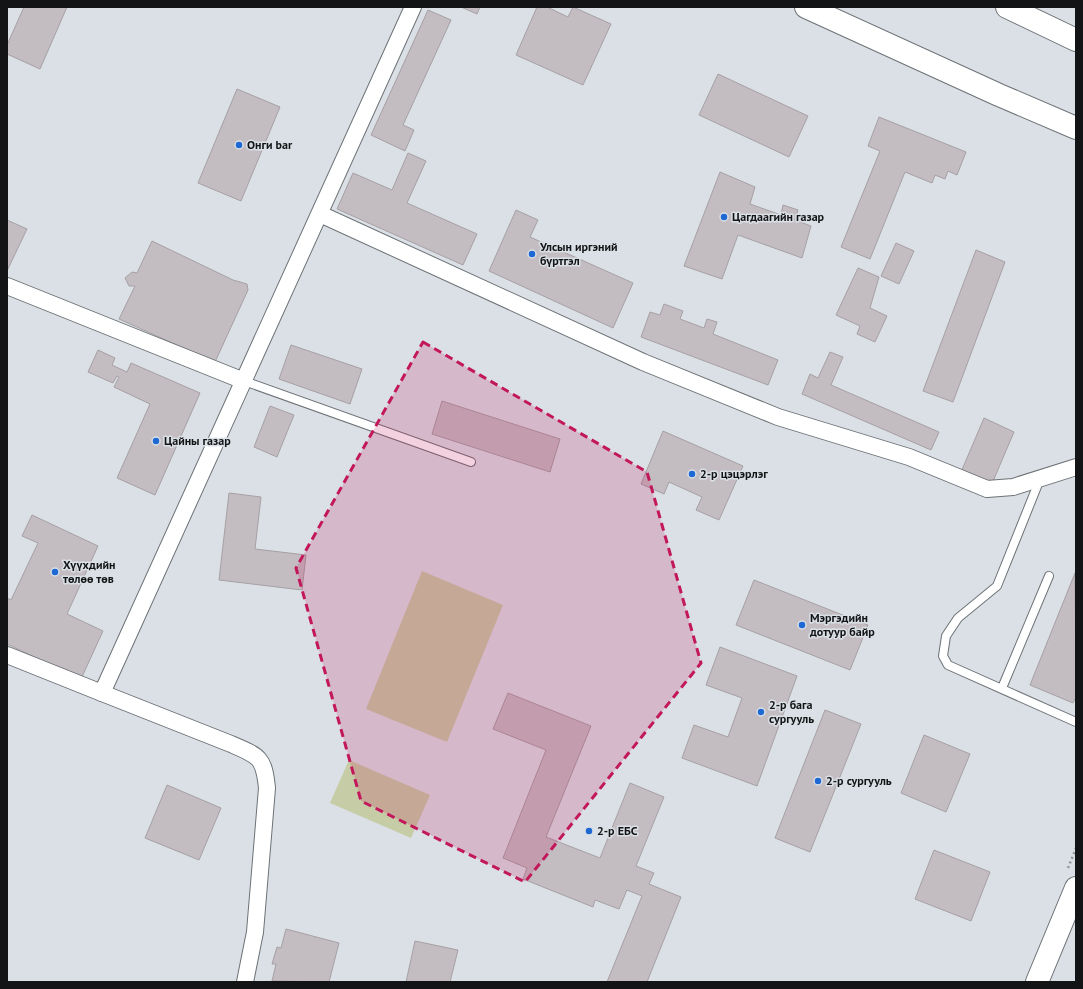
<svg xmlns="http://www.w3.org/2000/svg" width="1083" height="989" viewBox="0 0 1083 989" font-family="'PT Sans',sans-serif">
	<style>
		.green { fill: #c6cca6 }
		.building { fill: #c3bdc2; stroke: #a6a0a4 }
		.lines { fill: none; stroke-linecap: round; stroke-linejoin: round }
		.service-casing { stroke: #6c7276; stroke-width: 10 }
		.minor-casing { stroke: #6c7276; stroke-width: 18 }
		.secondary-casing { stroke: #6c7276; stroke-width: 24 }
		.path { stroke: #91969a; stroke-width: 2.5; stroke-dasharray: 2 3; stroke-linecap: butt }
		.service { stroke: #fff; stroke-width: 8 }
		.minor { stroke: #fff; stroke-width: 16 }
		.secondary { stroke: #fff; stroke-width: 22 }
		.marked { fill: #c2185b; fill-opacity: 0.2; stroke: #c2185b; stroke-width: 3; stroke-dasharray: 8 5; stroke-linejoin: round }
		.poi-dot { fill: #1e68d3; stroke: #dae0e5; stroke-width: 1.5 }
		.labels { text-anchor: middle; stroke-width: 3; stroke-linejoin: round; paint-order: stroke }
		.poi-label { font-size: 12px; font-weight: bold; fill: #121416; stroke: #dae0e5; text-anchor: start }
	</style>
	<rect width="100%" height="100%" fill="#dae0e5"/>
	<g class="green">
		<polygon points="422,571 503,605 447,742 366,709"/>
		<polygon points="349,760 430,795 411,838 330,803"/>
	</g>
	<g class="building">
		<polygon points="24,7 67,7 40,69 7,54 7,45"/>
		<polygon points="461,7 480,7 477,14"/>
		<polygon points="537,7 547,7 568,17 573,7 611,24 583,85 516,55"/>
		<polygon points="428,10 451,20 403,125 414,130 405,151 371,135"/>
		<polygon points="718,74 808,116 789,157 699,115"/>
		<polygon points="237,89 280,107 241,201 198,183"/>
		<polygon points="879,117 966,152 957,175 948,171 945,179 935,175 932,183 905,172 870,259 841,247 880,151 868,146"/>
		<polygon points="408,153 426,161 407,203 477,234 463,265 337,209 353,173 392,190"/>
		<polygon points="720,172 755,187 750,204 781,215 783,205 798,210 795,220 811,226 802,258 738,235 722,279 684,266"/>
		<polygon points="516,210 538,220 530,237 633,283 613,328 489,271"/>
		<polygon points="7,220 27,229 7,271"/>
		<polygon points="152,241 233,280 247,284 248,290 215,362 119,319 135,286 129,286 125,278 132,272 137,273"/>
		<polygon points="896,243 914,251 899,284 881,276"/>
		<polygon points="976,250 1005,262 953,402 923,391"/>
		<polygon points="858,268 879,277 870,308 887,316 875,342 857,334 860,326 836,315"/>
		<polygon points="664,304 683,311 680,319 704,328 707,319 717,322 713,334 778,360 768,385 641,337 650,312 660,315"/>
		<polygon points="291,345 362,369 350,404 279,379"/>
		<polygon points="98,350 115,358 112,365 127,372 131,363 200,393 155,495 117,478 150,404 114,387 119,377 117,376 113,383 88,372"/>
		<polygon points="830,352 843,357 831,385 939,432 931,450 802,394 810,374 818,378"/>
		<polygon points="442,401 560,439 550,472 432,434"/>
		<polygon points="270,406 294,415 277,457 254,447"/>
		<polygon points="984,418 1014,432 991,486 961,472"/>
		<polygon points="663,431 743,466 719,520 696,510 702,497 669,482 664,494 641,484"/>
		<polygon points="229,493 261,497 255,549 306,555 302,590 219,580"/>
		<polygon points="32,515 98,546 67,614 103,631 81,679 7,644 7,598 11,600 38,543 22,536"/>
		<polygon points="1075,573 1076,697 1073,703 1030,685"/>
		<polygon points="754,580 868,625 850,670 736,625"/>
		<polygon points="720,647 797,676 757,786 682,758 694,725 728,737 742,698 706,685"/>
		<polygon points="508,693 591,726 546,837 600,858 630,783 664,797 636,866 654,873 649,884 681,897 647,982 607,982 642,896 627,890 619,909 595,900 593,907 523,879 527,868 503,858 546,750 493,729"/>
		<polygon points="825,710 861,724 810,852 775,838"/>
		<polygon points="924,735 970,754 946,812 901,793"/>
		<polygon points="167,785 221,808 199,860 145,838"/>
		<polygon points="934,850 990,872 971,921 915,899"/>
		<polygon points="286,929 339,943 329,982 272,981 276,964 272,964 277,947 281,948"/>
		<polygon points="415,941 458,950 450,982 406,982"/>
	</g>
	<g class="lines">
		<g class="service-casing">
			<g id="service">
				<polyline points="244,381 471,462"/>
				<polyline points="1040,479 997,586 958,618 946,636 943,656 948,665 1076,722"/>
				<polyline points="1002,688 1049,576"/>
			</g>
		</g>
		<g class="minor-casing">
			<g id="minor">
				<polyline points="320,214 643,362 778,417 909,457 987,489 1013,487 1076,467"/>
				<polyline points="7,286 244,381"/>
				<polyline points="7,655 102,693 413,7"/>
				<path d="M 102,693 L 231,744 C 259,756 264,757 267,788 L 255,932 L 245,982"/>
			</g>
		</g>
		<g class="secondary-casing">
			<g id="secondary">
				<polyline points="806,7 999,95 1076,128"/>
				<polyline points="1007,7 1076,40"/>
				<polyline points="1037,982 1076,888"/>
			</g>
		</g>
		<polyline class="path" points="1068,868 1076,848"/>
		<use href="#service" class="service"/>
		<use href="#minor" class="minor"/>
		<use href="#secondary" class="secondary"/>
	</g>
	<path class="marked" d="M 423,342 L 647,472 L 701,663 L 525,882 L 361,801 L 296,568 Z"/>
	<g class="poi-dot">
		<circle cx="239" cy="145" r="4"/>
		<circle cx="724" cy="217" r="4"/>
		<circle cx="532" cy="254" r="4"/>
		<circle cx="156" cy="441" r="4"/>
		<circle cx="692" cy="474" r="4"/>
		<circle cx="55" cy="572" r="4"/>
		<circle cx="802" cy="625" r="4"/>
		<circle cx="761" cy="712" r="4"/>
		<circle cx="818" cy="781" r="4"/>
		<circle cx="589" cy="831" r="4"/>
	</g>
	<g class="labels">
		<g class="poi-label">
			<text x="247" y="149">Онги bar</text>
			<text x="732" y="221">Цагдаагийн газар</text>
			<text x="540" y="251">Улсын иргэний<tspan x="540" dy="14">бүртгэл</tspan></text>
			<text x="164" y="445">Цайны газар</text>
			<text x="700" y="478">2-р цэцэрлэг</text>
			<text x="63" y="569">Хүүхдийн<tspan x="63" dy="14">төлөө төв</tspan></text>
			<text x="810" y="622">Мэргэдийн<tspan x="810" dy="14">дотуур байр</tspan></text>
			<text x="769" y="709">2-р бага<tspan x="769" dy="14">сургууль</tspan></text>
			<text x="826" y="785">2-р сургууль</text>
			<text x="597" y="835">2-р ЕБС</text>
		</g>
	</g>
	<rect width="1083" height="989" fill="none" stroke="#121416" stroke-width="16"/>
</svg>
